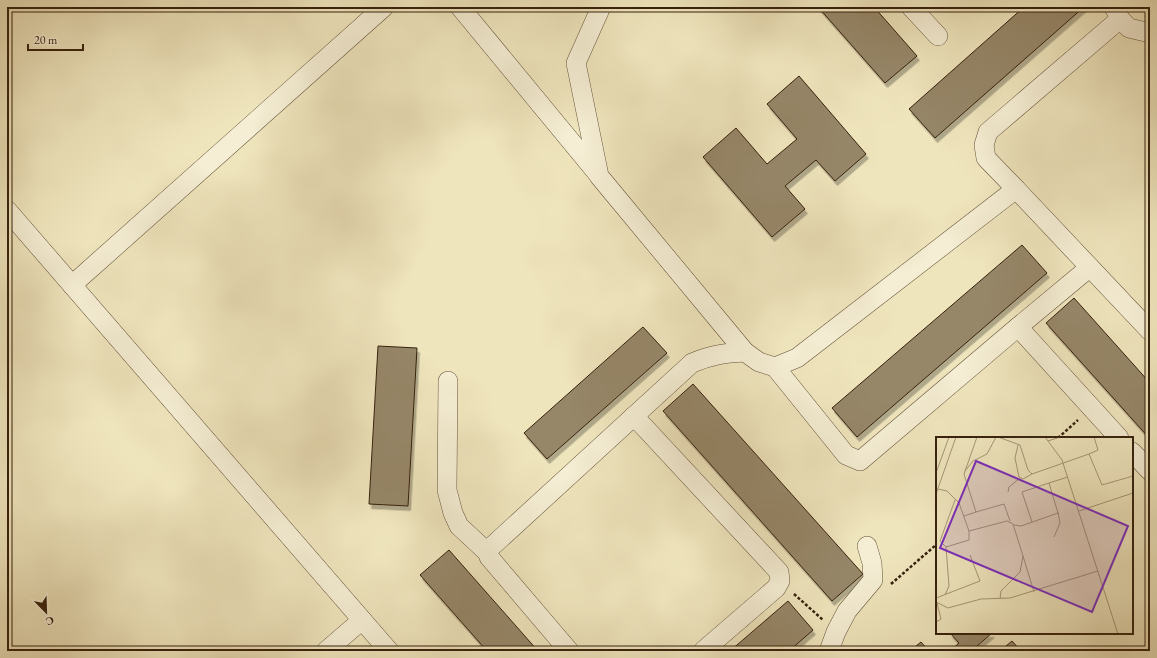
<svg xmlns="http://www.w3.org/2000/svg" width="1157" height="658" viewBox="0 0 1157 658" font-family="'EB Garamond',serif">
	<style>
		.building { fill: #968769; stroke: #36210d; filter: url(#shadow) }
		.lines { fill: none; stroke-linecap: round; stroke-linejoin: round }
		.minor-casing { stroke: #645239; stroke-width: 20 }
		.path { stroke: #36210d; stroke-width: 2.5; stroke-dasharray: 3 2; stroke-linecap: butt }
		.minor { stroke: #f5eed4; stroke-width: 19 }
		.inset-road { fill: none; stroke: #a59777; stroke-width: 1 }
		.view { fill: #7b2cbf; fill-opacity: 0.15; stroke: #7b2cbf; stroke-width: 2 }
		.inset-edge { fill: none; stroke: #36210d; stroke-width: 2 }
	</style>
	<defs>
		<filter id="shadow"><feDropShadow dx="2.5" dy="4.5" stdDeviation="0" flood-color="#0004"/></filter>
	</defs>
	<rect width="100%" height="100%" fill="#efe5bd"/>
	<filter id="stains"><feTurbulence type="fractalNoise" baseFrequency=".005" numOctaves="4"/><feColorMatrix values="0 0 0 0 .2 0 0 0 0 .09 0 0 0 0 .02 0 0 0 .5 -.17"/></filter>
	<radialGradient id="worn" r=".72"><stop offset=".6" stop-color="#630" stop-opacity="0"/><stop offset="1" stop-color="#630" stop-opacity=".3"/></radialGradient>
	<g class="building">
		<polygon points="818,7 874,7 917,56 885,83"/>
		<polygon points="1024,7 1084,7 935,138 909,109"/>
		<polygon points="799,76 866,154 835,181 816,160 785,186 805,209 772,237 703,157 736,128 767,164 797,139 767,104"/>
		<polygon points="1022,245 1047,273 857,437 832,408"/>
		<polygon points="1074,298 1150,383 1150,439 1046,323"/>
		<polygon points="643,327 667,353 547,459 524,433"/>
		<polygon points="378,346 417,348 408,506 369,504"/>
		<polygon points="693,384 863,574 832,601 663,411"/>
		<polygon points="449,550 538,651 487,651 420,575"/>
		<polygon points="788,601 813,630 789,651 730,651"/>
		<polygon points="950,633 992,633 977,646 982,651 950,651 959,643"/>
		<polygon points="1012,641 1021,651 1000,651"/>
		<polygon points="921,642 929,651 910,651"/>
	</g>
	<g class="lines">
		<g class="minor-casing">
			<g id="minor">
				<polyline points="460,7 597,173"/>
				<polyline points="601,7 576,63 599,176 745,352 759,362 775,367 797,358 1016,189 1150,331"/>
				<polyline points="911,7 938,36"/>
				<polyline points="1120,19 1129,28 1150,33"/>
				<polyline points="1016,189 986,158 984,145 988,132 1120,19 1114,7"/>
				<polyline points="7,210 389,651"/>
				<polyline points="72,285 384,7"/>
				<polyline points="1018,327 1089,268"/>
				<polyline points="775,367 846,455 860,461 1018,327 1119,438"/>
				<polyline points="448,381 447,490 453,513 459,526 488,553"/>
				<polyline points="634,416 779,572 780,581 776,588 703,651"/>
				<polyline points="1132,452 1150,471"/>
				<polyline points="326,651 362,620"/>
				<path d="M 569,651 L 489,557 L 488,553 L 489,549 L 692,363 C 711,355 725,353 745,352"/>
				<polyline points="829,651 836,632 847,611 873,580 872,563 867,546"/>
			</g>
		</g>
		<g class="path">
			<polyline points="1058,438 1078,420"/>
			<polyline points="891,584 937,544"/>
			<polyline points="794,594 823,620"/>
		</g>
		<use href="#minor" class="minor"/>
	</g>
	<g transform="translate(936 437)">
		<rect width="197" height="197" fill="#efe5bd"/>
		<path class="inset-road" d="M 41,0 L 28,37 L 40,75 L 68,67 L 74,84M 62,0 L 84,8 L 92,33 L 96,37 L 153,17 L 166,48 L 197,39M 109,0 L 126,23 L 182,197M 112,4 L 124,0M 82,8 L 79,21 L 83,40 L 87,42 L 96,37M 153,17 L 162,13 L 158,0M 29,34 L 37,24 L 51,17 L 60,0M 0,36 L 13,0M 2,52 L 11,54 L 23,66 L 33,94 L 71,84 L 77,87 L 87,119 L 84,135 L 65,154 L 64,162M 72,55 L 73,50 L 84,41M 0,57 L 20,0M 143,74 L 197,56M 28,79 L 40,75M 96,85 L 86,55 L 113,46M 78,88 L 85,89 L 122,76 L 113,46 L 132,40M 118,100 L 124,86 L 122,75M 10,110 L 4,104 L 19,63M 87,119 L 98,155M 9,158 L 13,149 L 10,110 L 33,103 L 33,94M 0,161 L 44,144 L 34,118M 0,165 L 12,171 L 45,162 L 74,161 L 162,134M 0,185 L 5,182 L 1,166"/>
		<path class="view" d="M 40,24 L 192,89 L 156,175 L 4,111 Z"/>
		<rect width="197" height="197" class="inset-edge"/>
	</g>
	<rect width="1157" height="658" fill="none" stroke="#efe5bd" stroke-width="24"/>
	<rect x="8" y="8" width="1141" height="642" fill="none" stroke="#36210d" stroke-width="2"/>
	<rect x="12" y="12" width="1133" height="634" fill="none" stroke="#36210d"/>
	<g transform="translate(46 612) rotate(157)" stroke="#f5eed4" stroke-width="3" paint-order="stroke">
	<path d="M0-3L7 15L0 10L-7 15Z" fill="#36210d"/>
	<text y="-6" font-size="11" font-weight="bold" text-anchor="middle" fill="#36210d">С</text>
	</g>
	<path d="M28 44v6h55v-6" fill="none" stroke="#36210d" stroke-width="2"/>
	<text x="34" y="44" font-size="12" fill="#36210d" stroke="#f5eed4" stroke-width="3" paint-order="stroke">20 m</text>
	<rect width="100%" height="100%" filter="url(#stains)"/>
	<rect width="100%" height="100%" fill="url(#worn)"/>
</svg>
